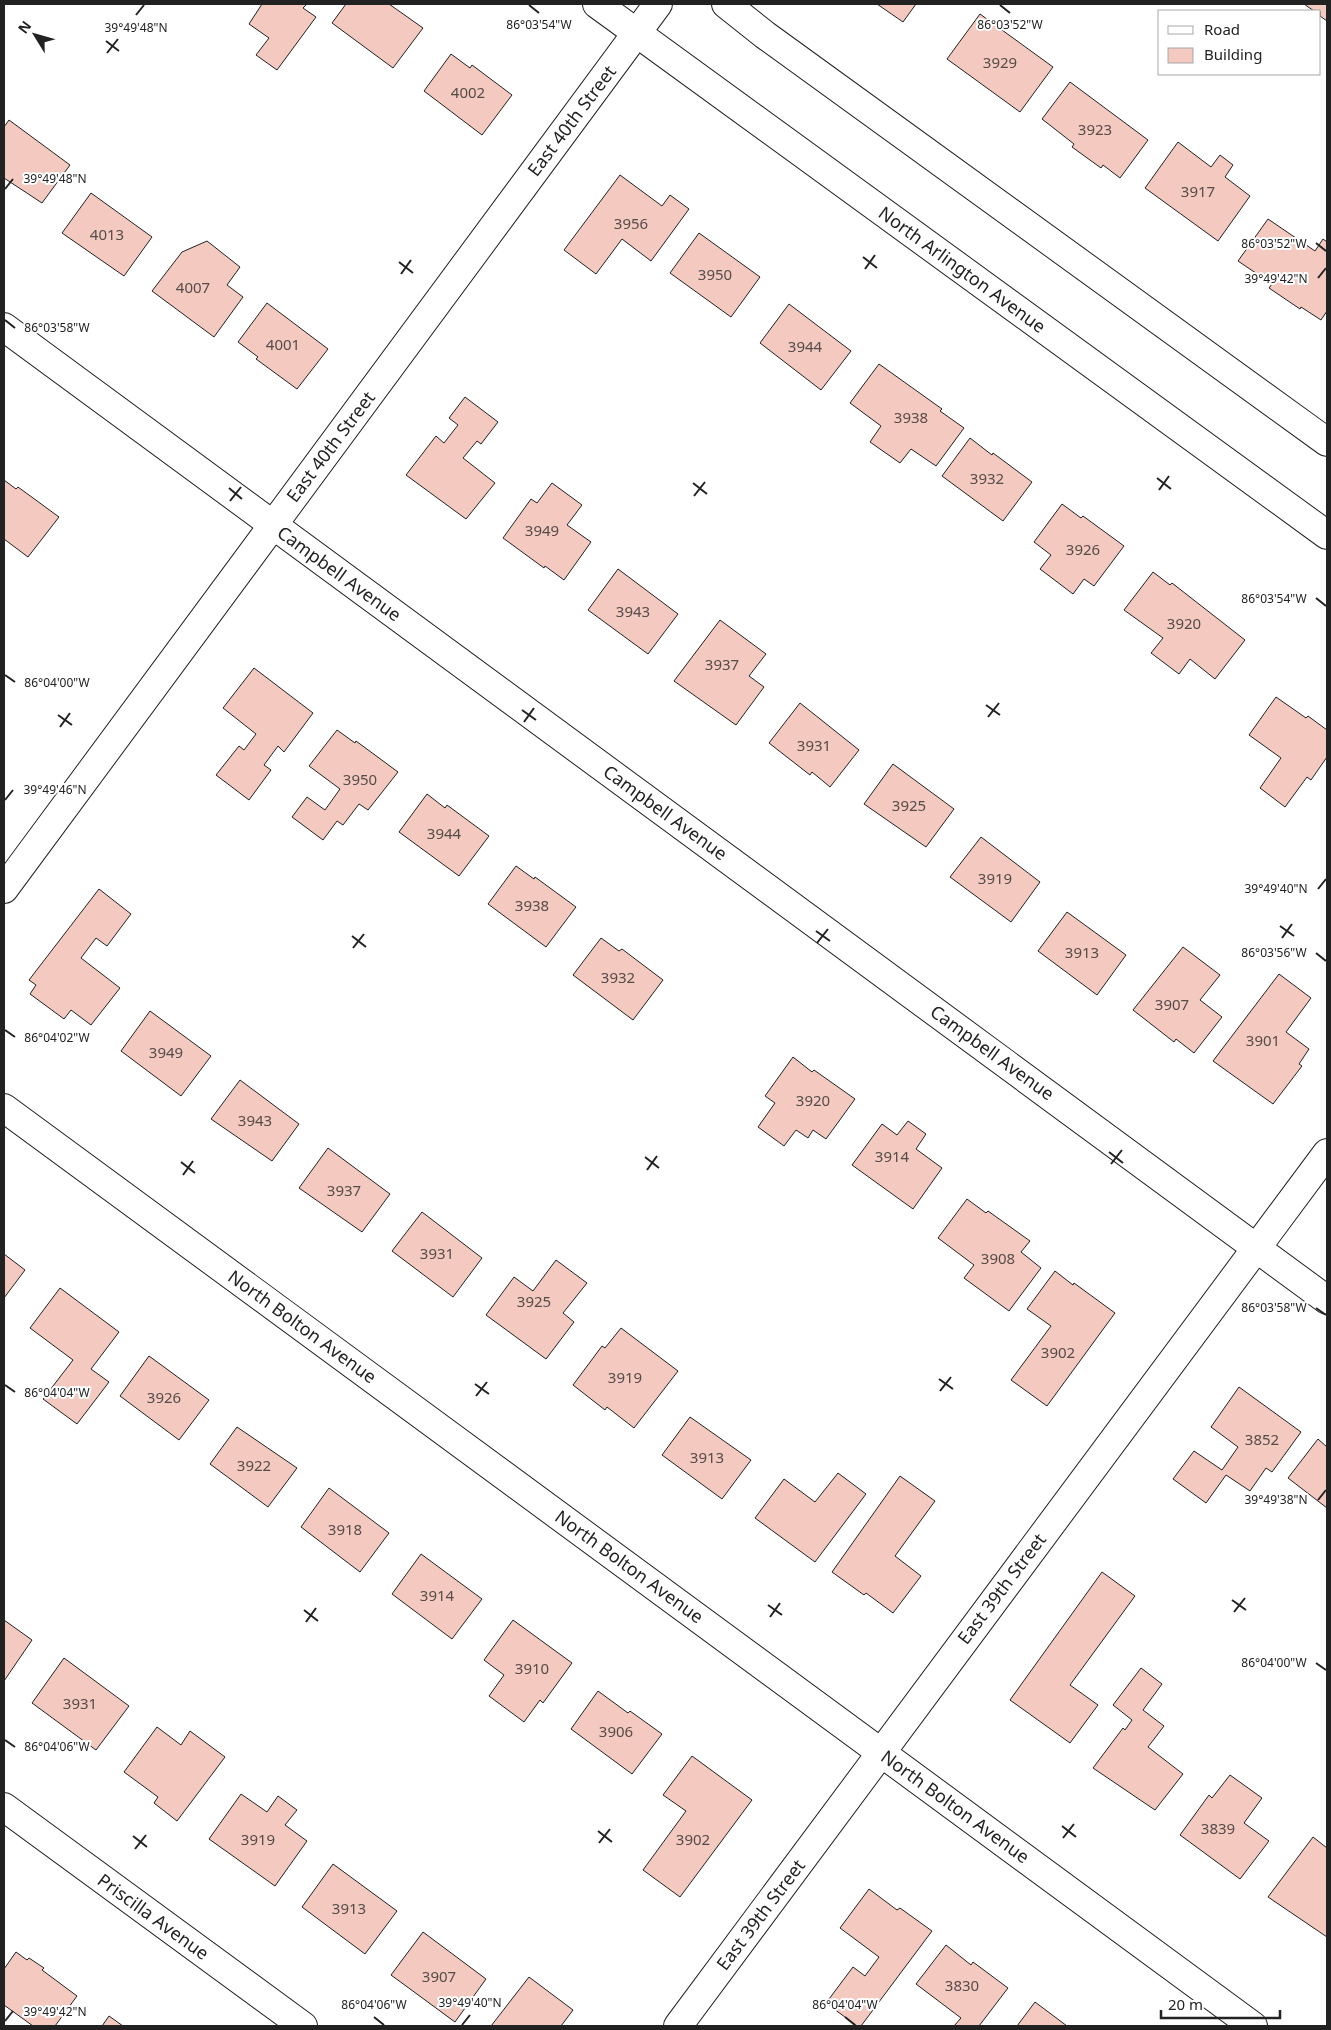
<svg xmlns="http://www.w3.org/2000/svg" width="1331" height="2030" viewBox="0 0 1331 2030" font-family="'Noto Sans',sans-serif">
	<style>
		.building { fill: #f3c9c0; stroke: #222 }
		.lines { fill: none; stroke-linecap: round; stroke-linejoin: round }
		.minor-casing { stroke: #222; stroke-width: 30 }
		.secondary-casing { stroke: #222; stroke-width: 30 }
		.minor { stroke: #fff; stroke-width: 28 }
		.secondary { stroke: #fff; stroke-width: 28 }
		.ticks { fill: none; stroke: #222; stroke-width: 2 }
		.labels { text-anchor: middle; stroke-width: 4; stroke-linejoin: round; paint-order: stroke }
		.number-label { font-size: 15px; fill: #564c4a }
		.street-label { font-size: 18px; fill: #222; stroke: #fff }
		.ticks-label { font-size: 12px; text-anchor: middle; fill: #222; stroke: #fff; stroke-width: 4; stroke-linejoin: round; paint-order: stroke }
	</style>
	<rect width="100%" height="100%" fill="#fff"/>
	<g class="building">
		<polygon points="262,4 307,4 303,8 316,17 277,70 256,55 269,38 249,24"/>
		<polygon points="346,4 389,4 423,28 393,68 332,23"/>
		<polygon points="877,4 916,4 903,22"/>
		<polygon points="1304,4 1327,4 1327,21 1320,16 1320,11 1314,11"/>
		<polygon points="980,14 1053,67 1020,112 947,59"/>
		<polygon points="451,54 470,68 472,65 512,95 482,135 424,91"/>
		<polygon points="1070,82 1148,140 1120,178 1103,165 1101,168 1072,147 1074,144 1042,119"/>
		<polygon points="9,120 70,165 42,203 4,178 4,127"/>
		<polygon points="1178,142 1211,167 1220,155 1233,165 1225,177 1250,196 1218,241 1145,188"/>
		<polygon points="620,175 662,206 670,195 689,209 651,261 622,239 596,274 564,250"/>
		<polygon points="91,193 152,237 124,276 62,233"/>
		<polygon points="1268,219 1315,251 1323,239 1327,242 1327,311 1321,320 1301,307 1300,309 1269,288 1272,284 1238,261"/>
		<polygon points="699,233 760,277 731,317 670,273"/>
		<polygon points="207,241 240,267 227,285 243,297 214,337 152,291 182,252"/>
		<polygon points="267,303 328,349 297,389 256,359 258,357 238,342"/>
		<polygon points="789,304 851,351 821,390 760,343"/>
		<polygon points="879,364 942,409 940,411 964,428 936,466 911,449 900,463 870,442 881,426 850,403"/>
		<polygon points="465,397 498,422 481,444 477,441 463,458 495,483 466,519 406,475 436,436 444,443 458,425 449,418"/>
		<polygon points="970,438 992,455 993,453 1032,482 1003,521 942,476"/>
		<polygon points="4,480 16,489 18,487 59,517 28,557 4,539"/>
		<polygon points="552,483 582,505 567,525 591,542 564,580 545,566 544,568 503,538 531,499 537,503"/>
		<polygon points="1062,504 1081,518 1083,516 1124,546 1094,586 1084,579 1073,594 1040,569 1051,555 1034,542"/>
		<polygon points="618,569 678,614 648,654 588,610"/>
		<polygon points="1153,572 1170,585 1172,583 1245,640 1215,679 1190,659 1179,674 1151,653 1163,638 1124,610"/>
		<polygon points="720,620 766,654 749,676 764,687 736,725 674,681"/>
		<polygon points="254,668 313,713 284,752 278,746 264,765 271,770 249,800 216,775 239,746 244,750 256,734 223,708"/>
		<polygon points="1276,697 1306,718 1308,716 1327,730 1327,757 1311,780 1307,777 1285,807 1260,788 1281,758 1249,735"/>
		<polygon points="800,703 859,750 830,787 812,772 810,775 769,743"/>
		<polygon points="337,730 355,743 356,741 398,772 368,810 359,804 343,825 337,821 323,840 292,817 307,797 325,810 340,789 309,766"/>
		<polygon points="893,764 954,809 926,847 864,804"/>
		<polygon points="427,794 445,808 447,805 489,836 459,876 399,832"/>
		<polygon points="981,837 1040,882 1011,922 950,877"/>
		<polygon points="516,866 534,879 535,877 576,907 546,947 488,904"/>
		<polygon points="99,889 131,914 107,946 96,938 81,958 120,988 91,1025 71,1010 64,1019 30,994 36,985 29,980"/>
		<polygon points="1067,912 1126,955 1097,995 1038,951"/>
		<polygon points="601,938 619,951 622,949 663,980 633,1020 573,975"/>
		<polygon points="1183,947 1220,975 1200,1000 1222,1017 1194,1053 1176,1039 1174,1042 1133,1010"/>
		<polygon points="1279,974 1311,998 1286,1032 1309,1049 1299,1064 1302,1066 1273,1104 1213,1061"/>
		<polygon points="150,1011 211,1056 181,1096 121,1051"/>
		<polygon points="793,1057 812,1072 814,1070 855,1099 826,1139 813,1130 808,1138 796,1130 784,1146 758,1127 775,1103 765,1096"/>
		<polygon points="240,1080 299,1124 272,1161 211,1119"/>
		<polygon points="908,1121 926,1134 916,1149 942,1168 913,1209 852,1165 882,1124 897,1135"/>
		<polygon points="328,1148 390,1194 362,1232 299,1188"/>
		<polygon points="967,1199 986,1213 988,1211 1030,1241 1021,1252 1041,1268 1009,1311 964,1278 974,1265 938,1238"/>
		<polygon points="422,1212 482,1258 453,1297 392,1251"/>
		<polygon points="4,1254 25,1270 4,1298"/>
		<polygon points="556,1260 587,1283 563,1313 574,1322 546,1359 486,1315 514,1277 533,1291"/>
		<polygon points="1055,1271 1073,1285 1074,1283 1115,1313 1047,1406 1011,1380 1051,1326 1027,1309"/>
		<polygon points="60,1288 119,1332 91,1369 109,1382 77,1424 43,1399 73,1360 30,1328"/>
		<polygon points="621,1328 678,1371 634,1428 607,1407 605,1410 573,1385 602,1346 605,1348"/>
		<polygon points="149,1356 209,1400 179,1440 120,1396"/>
		<polygon points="1239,1387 1301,1432 1272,1472 1266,1468 1250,1491 1226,1475 1206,1503 1173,1479 1194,1451 1222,1470 1238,1447 1211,1427"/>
		<polygon points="690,1417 751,1460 722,1499 662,1455"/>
		<polygon points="237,1427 297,1468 268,1507 210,1464"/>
		<polygon points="1318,1439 1327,1447 1327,1508 1288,1478"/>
		<polygon points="838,1473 866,1494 815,1562 755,1518 784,1479 815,1502"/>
		<polygon points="900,1476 935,1501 895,1556 921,1576 893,1613 866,1593 864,1595 832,1572"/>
		<polygon points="329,1488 389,1533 360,1572 301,1527"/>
		<polygon points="421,1554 482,1599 452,1639 392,1594"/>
		<polygon points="1102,1572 1135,1596 1070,1685 1098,1705 1070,1743 1010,1700"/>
		<polygon points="4,1620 32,1640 4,1681"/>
		<polygon points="513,1620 572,1663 543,1703 540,1700 524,1722 489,1696 504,1675 484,1660"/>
		<polygon points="64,1658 129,1706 96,1750 32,1703"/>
		<polygon points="1141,1668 1162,1684 1143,1710 1164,1726 1148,1747 1183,1774 1155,1810 1093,1768 1123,1728 1125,1730 1132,1720 1113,1705"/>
		<polygon points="598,1691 628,1713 630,1711 662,1734 632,1774 571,1729"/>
		<polygon points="157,1727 181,1745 190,1731 225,1757 177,1821 154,1803 158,1797 124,1772"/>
		<polygon points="692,1756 752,1800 680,1897 643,1870 686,1811 663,1795"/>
		<polygon points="1230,1775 1262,1798 1244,1823 1269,1841 1240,1879 1180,1835 1209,1795 1212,1798"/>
		<polygon points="241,1794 267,1812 278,1796 297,1810 285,1825 307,1841 275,1886 209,1839"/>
		<polygon points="1313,1837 1327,1848 1327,1937 1268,1897"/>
		<polygon points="333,1864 397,1911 365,1954 302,1907"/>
		<polygon points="869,1889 897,1910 900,1908 932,1931 861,2026 857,2026 826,2003 853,1967 865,1976 879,1957 840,1928"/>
		<polygon points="423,1932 486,1979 455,2022 391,1975"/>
		<polygon points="946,1945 971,1965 973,1962 1008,1988 979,2026 954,2026 961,2018 916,1984"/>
		<polygon points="16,1952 27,1960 29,1958 44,1968 42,1970 77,1996 55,2026 33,2026 4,2005 4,1969"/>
		<polygon points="529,1977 573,2010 561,2026 491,2026"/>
		<polygon points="1035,2002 1067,2026 1017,2026"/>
		<polygon points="109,2016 123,2026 102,2026"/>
	</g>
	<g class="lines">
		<g class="minor-casing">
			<g id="minor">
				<polyline points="4,327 1327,1300"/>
				<polyline points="4,889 658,4"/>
				<polyline points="4,1108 1253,2026"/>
				<polyline points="4,1807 303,2026"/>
				<polyline points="678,2026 1327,1153"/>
			</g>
		</g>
		<g class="secondary-casing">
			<g id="secondary">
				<polyline points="597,4 1327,535"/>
				<polyline points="726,4 765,35 1327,442"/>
			</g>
		</g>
		<use href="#minor" class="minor"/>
		<use href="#secondary" class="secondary"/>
	</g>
	<path class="ticks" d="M 529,5 L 539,13M 1000,5 L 1010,13M 136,15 L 144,5M 106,41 L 119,51M 107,53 L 118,39M 5,189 L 13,179M 1316,243 L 1326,251M 863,257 L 877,268M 399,262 L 413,273M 865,269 L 875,255M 401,274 L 411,260M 1318,278 L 1326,268M 5,320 L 15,328M 1157,478 L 1171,489M 693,483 L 707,494M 229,488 L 242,499M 1159,490 L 1169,476M 694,496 L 705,482M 230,501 L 241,487M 1316,598 L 1326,606M 5,675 L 15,682M 986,705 L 1000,715M 522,710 L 536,720M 58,715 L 72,725M 988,717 L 999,703M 524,722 L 534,708M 60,727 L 70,713M 5,800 L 13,790M 1318,889 L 1326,879M 1280,926 L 1294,936M 816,931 L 830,941M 352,936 L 366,947M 1282,938 L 1292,924M 817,943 L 828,929M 353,948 L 364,934M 1316,953 L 1326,961M 5,1030 L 15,1037M 1109,1152 L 1123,1163M 645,1157 L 659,1168M 181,1162 L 195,1173M 1111,1164 L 1122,1150M 647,1170 L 657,1156M 183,1175 L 193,1161M 1316,1308 L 1326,1315M 939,1379 L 953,1389M 475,1384 L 489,1394M 5,1385 L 15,1392M 940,1391 L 951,1377M 476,1396 L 487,1382M 1318,1500 L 1326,1490M 1232,1600 L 1246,1610M 768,1605 L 782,1615M 304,1610 L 318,1621M 1234,1612 L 1245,1598M 770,1617 L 780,1603M 306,1622 L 316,1608M 1316,1663 L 1326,1670M 5,1740 L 15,1747M 1062,1826 L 1076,1837M 598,1831 L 612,1842M 133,1836 L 147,1847M 1063,1838 L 1074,1824M 599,1843 L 610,1829M 135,1849 L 146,1835M 374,2017 L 384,2025M 845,2017 L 855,2025M 5,2021 L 13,2011M 462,2025 L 470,2015"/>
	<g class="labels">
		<g class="number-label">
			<text x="1000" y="68">3929</text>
			<text x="468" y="98">4002</text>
			<text x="1095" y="135">3923</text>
			<text x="1198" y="197">3917</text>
			<text x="631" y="229">3956</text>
			<text x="107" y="240">4013</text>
			<text x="715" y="280">3950</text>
			<text x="193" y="293">4007</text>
			<text x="283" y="350">4001</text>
			<text x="805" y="352">3944</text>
			<text x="911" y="423">3938</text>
			<text x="987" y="484">3932</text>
			<text x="542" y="536">3949</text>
			<text x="1083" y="555">3926</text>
			<text x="633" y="617">3943</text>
			<text x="1184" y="629">3920</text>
			<text x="722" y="670">3937</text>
			<text x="814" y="751">3931</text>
			<text x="360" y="785">3950</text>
			<text x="909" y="811">3925</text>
			<text x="444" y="839">3944</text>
			<text x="995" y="884">3919</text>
			<text x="532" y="911">3938</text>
			<text x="1082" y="958">3913</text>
			<text x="618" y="983">3932</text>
			<text x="1172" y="1010">3907</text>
			<text x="1263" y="1046">3901</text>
			<text x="166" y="1058">3949</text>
			<text x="813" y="1106">3920</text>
			<text x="255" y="1126">3943</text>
			<text x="892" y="1162">3914</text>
			<text x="344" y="1196">3937</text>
			<text x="437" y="1259">3931</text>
			<text x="998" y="1264">3908</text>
			<text x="534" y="1307">3925</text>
			<text x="1058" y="1358">3902</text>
			<text x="625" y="1383">3919</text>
			<text x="164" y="1403">3926</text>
			<text x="1262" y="1445">3852</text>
			<text x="707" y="1463">3913</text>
			<text x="254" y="1471">3922</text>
			<text x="345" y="1535">3918</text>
			<text x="437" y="1601">3914</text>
			<text x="532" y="1674">3910</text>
			<text x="80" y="1709">3931</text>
			<text x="616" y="1737">3906</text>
			<text x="1218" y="1834">3839</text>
			<text x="258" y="1845">3919</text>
			<text x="693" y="1845">3902</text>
			<text x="349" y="1914">3913</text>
			<text x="439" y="1982">3907</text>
			<text x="962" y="1991">3830</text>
		</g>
		<g class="street-label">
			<text transform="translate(572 121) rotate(-53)" y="6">East 40th Street</text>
			<text transform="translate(962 270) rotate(36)" y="6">North Arlington Avenue</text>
			<text transform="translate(331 447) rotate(-53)" y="6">East 40th Street</text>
			<text transform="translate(339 574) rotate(36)" y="6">Campbell Avenue</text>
			<text transform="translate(665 813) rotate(36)" y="6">Campbell Avenue</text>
			<text transform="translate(992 1053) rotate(36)" y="6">Campbell Avenue</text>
			<text transform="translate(302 1327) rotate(36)" y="6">North Bolton Avenue</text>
			<text transform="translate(629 1567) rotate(36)" y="6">North Bolton Avenue</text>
			<text transform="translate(1002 1589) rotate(-53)" y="6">East 39th Street</text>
			<text transform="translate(955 1807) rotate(36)" y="6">North Bolton Avenue</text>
			<text transform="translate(761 1915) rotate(-53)" y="6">East 39th Street</text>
			<text transform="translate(153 1917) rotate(36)" y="6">Priscilla Avenue</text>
		</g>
	</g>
	<g class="ticks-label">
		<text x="539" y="29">86°03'54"W</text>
		<text x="1010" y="29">86°03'52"W</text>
		<text x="136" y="32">39°49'48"N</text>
		<text x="55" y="183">39°49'48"N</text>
		<text x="1274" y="248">86°03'52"W</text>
		<text x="1276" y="283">39°49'42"N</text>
		<text x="57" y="332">86°03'58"W</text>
		<text x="1274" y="603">86°03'54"W</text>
		<text x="57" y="687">86°04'00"W</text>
		<text x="55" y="794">39°49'46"N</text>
		<text x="1276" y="893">39°49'40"N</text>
		<text x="1274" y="957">86°03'56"W</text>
		<text x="57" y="1042">86°04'02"W</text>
		<text x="1274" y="1312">86°03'58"W</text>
		<text x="57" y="1397">86°04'04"W</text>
		<text x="1276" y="1504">39°49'38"N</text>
		<text x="1274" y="1667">86°04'00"W</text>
		<text x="57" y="1751">86°04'06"W</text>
		<text x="470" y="2007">39°49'40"N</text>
		<text x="374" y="2009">86°04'06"W</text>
		<text x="845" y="2009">86°04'04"W</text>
		<text x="55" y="2016">39°49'42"N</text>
	</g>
	<rect width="1331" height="2030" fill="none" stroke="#222222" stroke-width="10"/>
	<rect x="1158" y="10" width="162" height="65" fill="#ffffff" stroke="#a7a7a7"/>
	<rect x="1168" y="26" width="25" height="8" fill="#ffffff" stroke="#a7a7a7"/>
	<text x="1204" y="35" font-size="15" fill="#222222">Road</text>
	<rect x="1168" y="48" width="25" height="15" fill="#f3c9c0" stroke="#a7a7a7"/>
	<text x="1204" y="60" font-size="15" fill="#222222">Building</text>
	<g transform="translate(35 35) rotate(307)" stroke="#ffffff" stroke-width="4" paint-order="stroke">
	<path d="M0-4L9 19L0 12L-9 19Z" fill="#222222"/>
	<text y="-8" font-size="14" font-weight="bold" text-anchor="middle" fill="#222222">N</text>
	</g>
	<path d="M1161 2010v8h119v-8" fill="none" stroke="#222222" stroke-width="2.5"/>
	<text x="1168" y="2010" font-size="15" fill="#222222" stroke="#ffffff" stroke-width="4" paint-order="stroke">20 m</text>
</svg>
